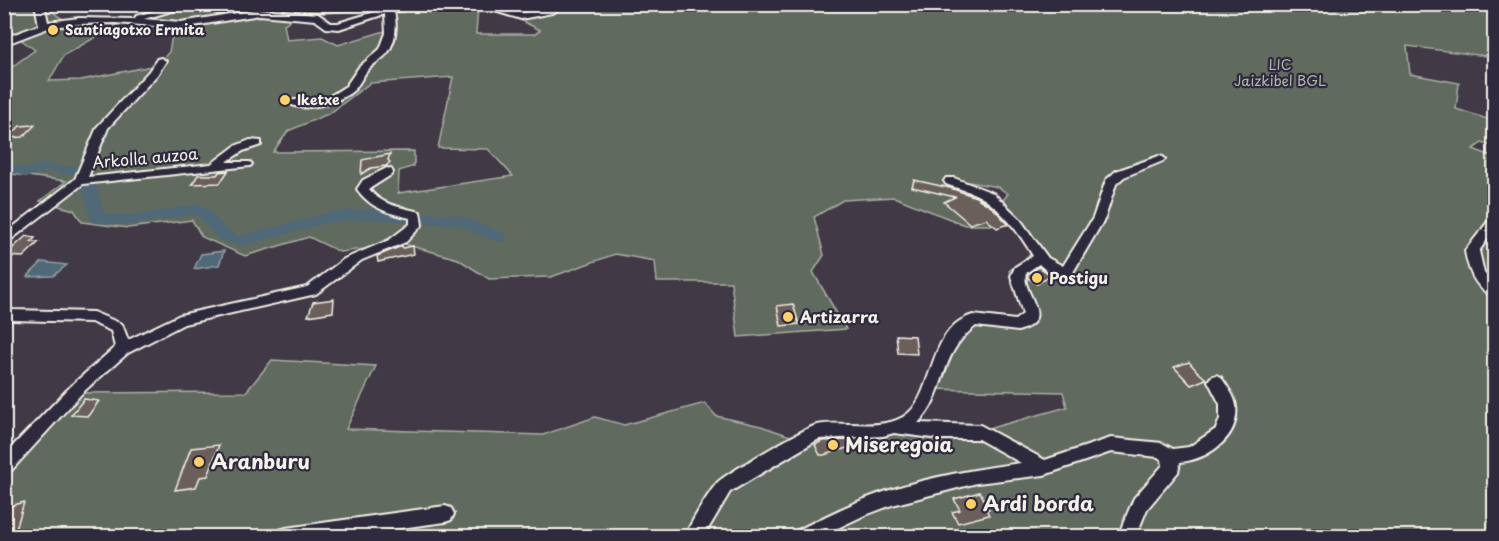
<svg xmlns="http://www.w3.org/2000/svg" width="1499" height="541" font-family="'Playpen Sans',sans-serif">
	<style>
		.green { fill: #616a5e; stroke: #aaaea3; stroke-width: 1.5; fill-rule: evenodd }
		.water { fill: #506978; stroke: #929fa5; stroke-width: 1.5 }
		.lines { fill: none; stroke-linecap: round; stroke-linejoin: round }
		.river { fill: #506978; fill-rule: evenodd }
		.building { fill: #6b5e5a; stroke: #f4f1e8; stroke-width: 1.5 }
		.minor-casing { stroke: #f4f1e8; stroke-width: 4 }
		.minor { fill: #2f2a3d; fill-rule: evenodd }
		.poi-dot { fill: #ffd166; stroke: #2f2a3d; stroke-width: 2 }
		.labels { text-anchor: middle; stroke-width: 4.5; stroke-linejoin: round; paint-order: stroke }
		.far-poi-label { font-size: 14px; font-weight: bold; fill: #f4f1e8; stroke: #2f2a3d; text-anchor: start }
		.far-park-label { font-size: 14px; fill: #b2b4aa; stroke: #2f2a3d }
		.street-label { font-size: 16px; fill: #f4f1e8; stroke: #2f2a3d }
		.poi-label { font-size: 16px; font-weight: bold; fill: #f4f1e8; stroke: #2f2a3d; text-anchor: start }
		.near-poi-label { font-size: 20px; font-weight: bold; fill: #f4f1e8; stroke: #2f2a3d; text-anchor: start }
	</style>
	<rect width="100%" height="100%" fill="#413a46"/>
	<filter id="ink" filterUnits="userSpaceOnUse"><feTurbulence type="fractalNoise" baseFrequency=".0167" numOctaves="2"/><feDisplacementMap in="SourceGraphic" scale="12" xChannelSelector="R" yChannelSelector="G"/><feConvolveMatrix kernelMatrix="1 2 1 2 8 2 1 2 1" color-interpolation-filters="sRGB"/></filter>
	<g filter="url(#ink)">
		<path class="green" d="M 397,4 L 478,7 L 476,34 L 535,34 L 540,30 L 518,19 L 543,4 L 1494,5 L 1494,57 L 1407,46 L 1410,74 L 1459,83 L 1456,109 L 1494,121 L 1494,147 L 1482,143 L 1473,149 L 1494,157 L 1494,536 L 5,536 L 5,465 L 73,393 L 246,392 L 272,360 L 376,366 L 346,429 L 543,435 L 595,417 L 624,425 L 705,403 L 716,416 L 761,426 L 790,436 L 849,427 L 973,433 L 1067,407 L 1063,392 L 930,389 L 964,326 L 1023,325 L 1026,304 L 1009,271 L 1032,253 L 1014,225 L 965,225 L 894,197 L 843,200 L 814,217 L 824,255 L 813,272 L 846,329 L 738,337 L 731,282 L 657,282 L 655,261 L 615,254 L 551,277 L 489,279 L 458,259 L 404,244 L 340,252 L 309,237 L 245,256 L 202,237 L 192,220 L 128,228 L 82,222 L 74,210 L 40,201 L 66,181 L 5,173 L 5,72 L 35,50 L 16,36 L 5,39 L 5,5 L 49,5 C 60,30 97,22 121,23 L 64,55 L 49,81 L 81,80 L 157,65 L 169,52 L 174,25 L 135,22 L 144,11 L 139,5 ZM 392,8 L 395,28 L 338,45 L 322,37 L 287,40 L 284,24 L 304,11 L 324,13 ZM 453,77 L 438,148 L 488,149 L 513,176 L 398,193 L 399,171 L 414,166 L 414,151 L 273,152 L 288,131 L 330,113 L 370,83 ZM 957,180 L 998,187 L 1008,194 L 1003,200 L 1006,203 L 1004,208 L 997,211 Z"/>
		<g class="water">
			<polygon points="224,251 219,265 194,269 201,254"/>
			<polygon points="42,262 67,265 53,276 27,277"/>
		</g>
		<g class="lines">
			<path class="river" d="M 4,163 L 27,168 L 47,163 L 63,167 L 80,166 L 94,179 L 104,214 L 139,215 L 198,204 C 216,209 220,230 240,236 L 331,212 L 370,209 L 458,215 L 504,233 L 506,237 L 504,241 L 498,242 L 456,225 L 370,219 L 331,222 L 240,246 L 218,239 L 195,214 L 133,225 L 92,223 L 80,181 L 72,174 L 63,175 L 48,171 L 28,177 L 4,171 Z"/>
		</g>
		<g class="building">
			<polygon points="35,125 23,137 8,138 20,126"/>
			<polygon points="390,154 388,160 390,162 386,166 371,168 361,174 362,160"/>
			<polygon points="228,171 220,183 192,184 198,175 217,175 219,172"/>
			<polygon points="914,180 950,188 976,197 993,208 1008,224 997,228 986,219 970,224 944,202 955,197 912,187"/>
			<polygon points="26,236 35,238 31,242 39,242 23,257 4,256"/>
			<polygon points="402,246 403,248 413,246 414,254 378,262 377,256"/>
			<polygon points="1039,267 1051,275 1037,284 1028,278 1028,274"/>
			<polygon points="334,299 333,312 308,316 313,302"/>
			<polygon points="793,304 799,324 781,326 777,306"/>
			<polygon points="896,335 915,336 917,354 898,353"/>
			<polygon points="1189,362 1197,371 1206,379 1191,385 1174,367"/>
			<polygon points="84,399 99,401 88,416 71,415"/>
			<polygon points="848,440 851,446 847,448 824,455 820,455 815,445 822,441"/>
			<polygon points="219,445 208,476 200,477 196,487 175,490 191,448"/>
			<polygon points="980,492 989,509 986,509 989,515 958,523 952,512 960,510 954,499"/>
			<polygon points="24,502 15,533 4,535 4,511 9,510 10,506"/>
		</g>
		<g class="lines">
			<defs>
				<g id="minor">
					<path d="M 35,4 L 44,4 L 48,22 L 79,18 L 135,19 L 136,16 L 180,4 L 196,4 L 144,19 L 181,22 L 260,9 L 318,14 L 331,23 L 338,23 L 385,9 L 391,4 L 493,4 L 521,13 L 547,9 L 556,4 L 568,4 L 552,13 L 521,19 L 491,10 L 405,10 L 394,12 C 397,24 396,38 390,49 C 385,59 374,62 367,71 C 362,77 359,85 354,90 C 341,102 303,114 289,103 L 294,100 L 327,98 L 346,86 L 359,67 L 380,49 L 386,33 L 385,14 L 339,29 L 326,28 L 315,20 L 260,15 L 181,28 L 115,23 L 79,24 L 51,27 L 4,45 L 4,38 L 39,25 Z"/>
					<polygon points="161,58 166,61 157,75 108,128 88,177 211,164 235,146 250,140 261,141 261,145 243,151 226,162 250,162 252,164 250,166 83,184 4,245 4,234 75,179 97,127 149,71 157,59"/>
					<path d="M 1159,156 L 1163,157 L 1165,159 L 1163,161 L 1124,177 L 1116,184 L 1105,218 L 1072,274 C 1060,278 1048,273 1039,264 L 1026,273 C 1020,293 1058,319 1018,331 L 976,326 C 937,354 948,394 918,423 L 980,425 L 1045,460 L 1111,438 L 1162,443 L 1173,449 L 1189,447 L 1216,429 L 1220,419 L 1220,404 L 1208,381 L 1211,377 L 1216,375 L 1221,377 C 1226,385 1235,396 1236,406 C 1240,438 1207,460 1180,462 L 1178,472 L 1147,509 L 1136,536 L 1118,536 L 1134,498 L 1163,465 L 1162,460 L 1158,457 L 1111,452 L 1044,475 L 977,483 L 892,505 L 863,516 L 821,536 L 795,536 L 798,530 C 828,515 858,500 890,490 C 933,476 977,469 1021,463 L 978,439 L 940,439 L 894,433 L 883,436 L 819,439 L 730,492 L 704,536 L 685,536 C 689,526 710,490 718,482 C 726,474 806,427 817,425 C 844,420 878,431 903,417 C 936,398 925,329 973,315 L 1015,320 L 1023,314 L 1011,276 L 1015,267 L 1033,256 C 1020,234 1001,207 977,195 C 967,190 956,188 946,184 L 944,181 L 946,178 L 954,178 L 993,193 L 1019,218 L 1048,258 L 1063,266 L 1093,218 L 1106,180 L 1116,171 Z"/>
					<path d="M 387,168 L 391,169 L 393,172 L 391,175 L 369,189 C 382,206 401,207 420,212 L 422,225 L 406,242 L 362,260 L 316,294 L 184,324 L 128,353 L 83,392 L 10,472 L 4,474 L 4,455 L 73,384 L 115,347 L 111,331 L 91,322 L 11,320 L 4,318 L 4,307 L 13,310 L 93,312 L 122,324 L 128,340 L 180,315 L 307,287 L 344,259 L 389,240 L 410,224 L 410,218 C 388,213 370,208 357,189 L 363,180 Z"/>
					<path d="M 1494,218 L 1494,230 L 1479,251 L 1484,273 L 1494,284 L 1494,296 C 1475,290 1468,269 1465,251 L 1490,219 Z"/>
					<polygon points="445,506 451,508 454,514 451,520 445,522 342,536 277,536 280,530 286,528"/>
				</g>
			</defs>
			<use href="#minor" class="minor-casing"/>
			<use href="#minor" class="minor"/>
		</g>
	</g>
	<g class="poi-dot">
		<circle cx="53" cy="30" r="6"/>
		<circle cx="285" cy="100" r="6"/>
		<circle cx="1037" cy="278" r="6"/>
		<circle cx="788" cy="317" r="6"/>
		<circle cx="833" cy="445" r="6"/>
		<circle cx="199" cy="462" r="6"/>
		<circle cx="971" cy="504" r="6"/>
	</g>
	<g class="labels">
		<g class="far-poi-label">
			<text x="65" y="35">Santiagotxo Ermita</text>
			<text x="297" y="105">Iketxe</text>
		</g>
		<g class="far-park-label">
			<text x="1280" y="70">LIC<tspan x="1280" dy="16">Jaizkibel BGL</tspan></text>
		</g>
		<g class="street-label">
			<text transform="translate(145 158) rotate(-5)" y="6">Arkolla auzoa</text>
		</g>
		<g class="poi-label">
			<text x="1049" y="284">Postigu</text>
			<text x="800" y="323">Artizarra</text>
		</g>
		<g class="near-poi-label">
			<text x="845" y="452">Miseregoia</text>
			<text x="211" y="469">Aranburu</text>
			<text x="983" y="511">Ardi borda</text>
		</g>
	</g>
	<rect width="1499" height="541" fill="none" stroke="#2f2a3d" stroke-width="24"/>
	<rect x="12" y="12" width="1475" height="517" fill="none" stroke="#f4f1e8" stroke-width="2" filter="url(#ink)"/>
</svg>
